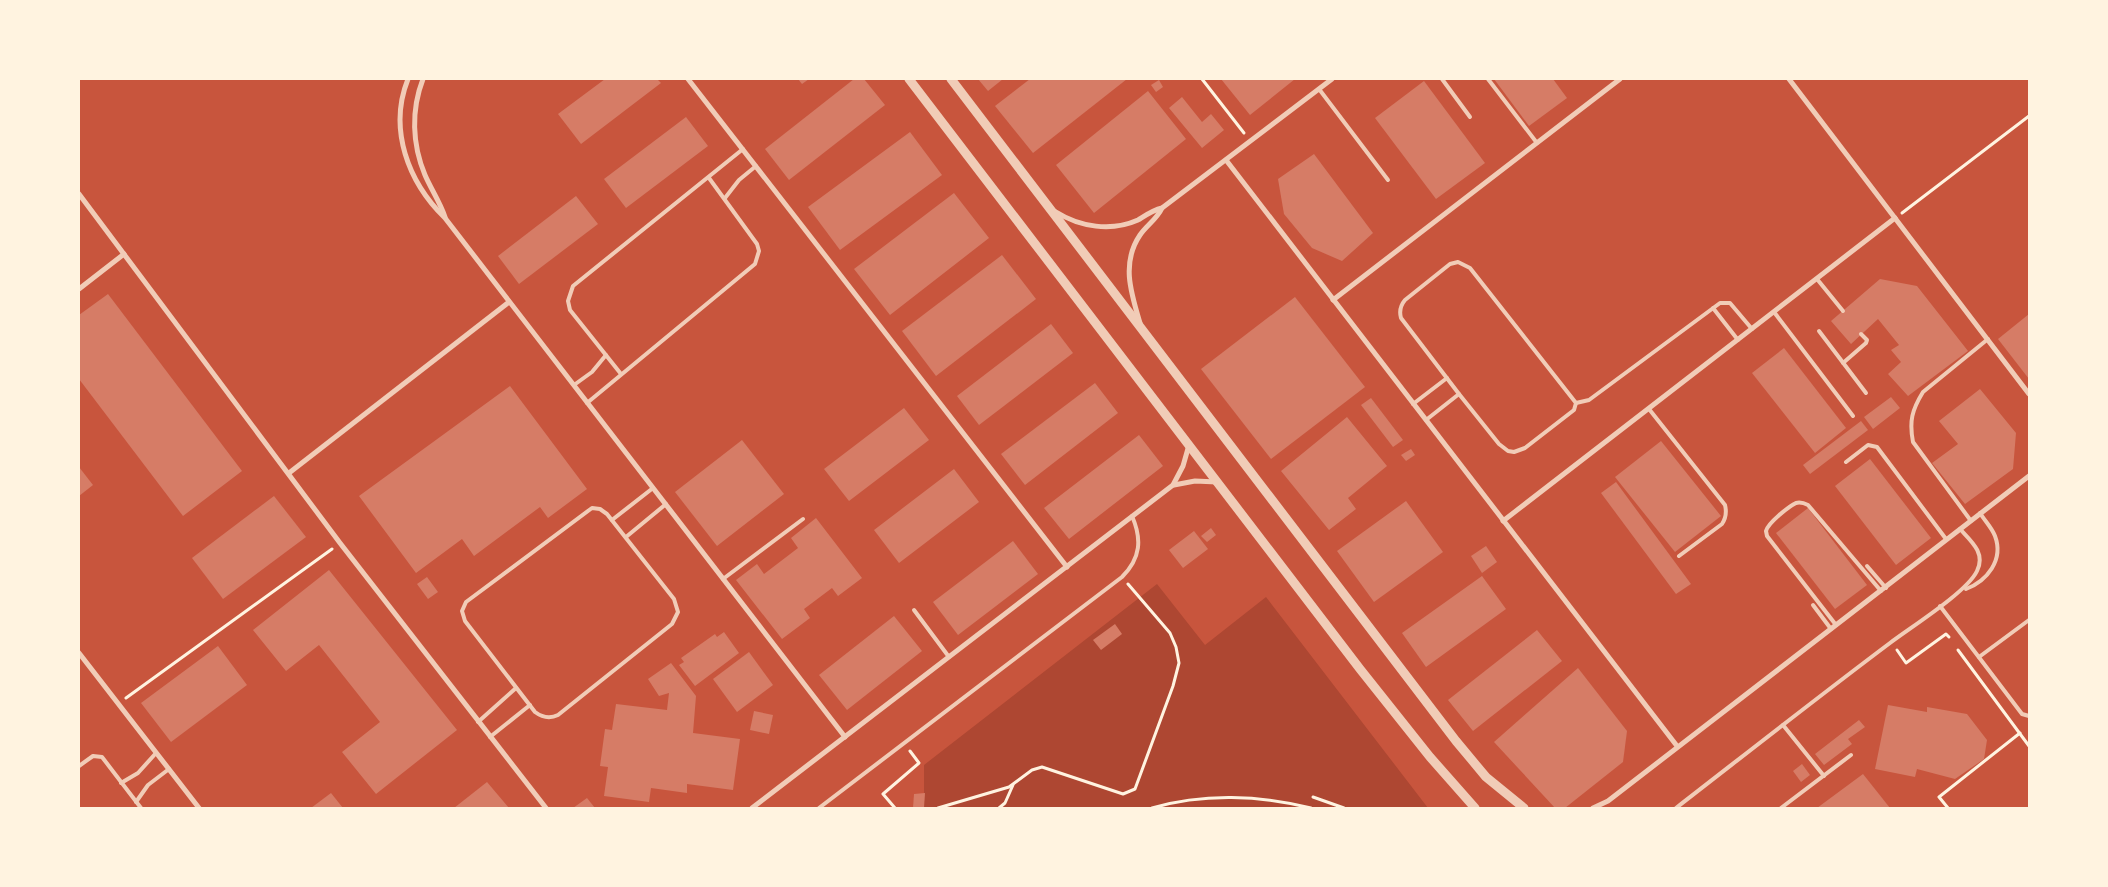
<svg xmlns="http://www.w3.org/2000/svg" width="2108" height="887" font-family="Quicksand,sans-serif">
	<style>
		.green { fill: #ae4732 }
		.building { fill: #d67c66 }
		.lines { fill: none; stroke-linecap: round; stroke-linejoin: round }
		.path { stroke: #fff3e0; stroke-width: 3 }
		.service { stroke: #f1ccb7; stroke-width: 4 }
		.minor { stroke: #f1ccb7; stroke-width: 5 }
		.tertiary { stroke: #f1ccb7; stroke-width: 9 }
	</style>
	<rect width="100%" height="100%" fill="#c8553d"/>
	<polygon class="green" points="1157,584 1205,645 1266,597 1428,808 924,808 924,765"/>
	<g class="building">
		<polygon points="605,79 657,79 661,83 581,144 558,114"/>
		<polygon points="798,79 809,79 802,84"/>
		<polygon points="854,79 864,79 885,105 789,180 765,149"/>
		<polygon points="978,79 1003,79 988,91"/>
		<polygon points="1030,79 1127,79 1033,153 995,106"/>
		<polygon points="1221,79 1295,79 1250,115"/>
		<polygon points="1494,79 1553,79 1567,98 1529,126"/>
		<polygon points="1159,80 1163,87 1156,92 1151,85"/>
		<polygon points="1424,81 1485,163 1436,199 1375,118"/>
		<polygon points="1148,91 1186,139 1094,213 1056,165"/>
		<polygon points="1182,97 1202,122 1211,114 1224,130 1202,148 1169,108"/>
		<polygon points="686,117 708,146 626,208 604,179"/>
		<polygon points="910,132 942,175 840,250 808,207"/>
		<polygon points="1314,154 1373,233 1342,261 1312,248 1284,214 1278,179"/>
		<polygon points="954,193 989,238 890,315 854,269"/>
		<polygon points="576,196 598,224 519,284 498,256"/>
		<polygon points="1002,255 1036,299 936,376 902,331"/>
		<polygon points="1880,279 1917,286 1968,351 1908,396 1888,374 1901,362 1891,350 1899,345 1878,319 1851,344 1831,321"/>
		<polygon points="108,294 242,471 183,516 79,379 79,315"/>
		<polygon points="1295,297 1365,387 1271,459 1201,369"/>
		<polygon points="2029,314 2029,379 1998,339"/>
		<polygon points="1051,324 1073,353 979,425 957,396"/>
		<polygon points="1784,348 1846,428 1815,453 1752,373"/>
		<polygon points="1095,383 1118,413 1025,485 1001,454"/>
		<polygon points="510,386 587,489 548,518 540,507 474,556 462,539 416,573 359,496"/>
		<polygon points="1980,389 2016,433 2013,469 1965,504 1932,463 1958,444 1939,421"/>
		<polygon points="1891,397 1900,408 1873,429 1864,417"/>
		<polygon points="1371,398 1403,440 1393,447 1361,405"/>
		<polygon points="904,408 929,440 849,501 824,469"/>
		<polygon points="1347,417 1387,466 1348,498 1356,509 1329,530 1281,471"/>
		<polygon points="1861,421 1868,430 1810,474 1803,465"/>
		<polygon points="1139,435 1163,466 1069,539 1044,508"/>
		<polygon points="742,440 784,494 717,546 675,492"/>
		<polygon points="1661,441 1721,516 1675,552 1615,477"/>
		<polygon points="1411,449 1415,455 1406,461 1401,455"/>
		<polygon points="1870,459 1931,538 1896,565 1835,486"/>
		<polygon points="79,467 93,485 79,496"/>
		<polygon points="954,469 979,502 899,563 874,530"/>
		<polygon points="1616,482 1691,584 1676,594 1601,493"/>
		<polygon points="274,496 306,537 223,599 192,558"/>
		<polygon points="1406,501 1443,552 1374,602 1337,551"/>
		<polygon points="1808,508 1867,585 1835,609 1776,533"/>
		<polygon points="816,518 862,578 838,596 832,588 804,609 810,618 782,639 736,580 757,564 764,574 798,548 791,538"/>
		<polygon points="1211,528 1216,535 1207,542 1201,536"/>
		<polygon points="1194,531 1208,549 1183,568 1169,550"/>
		<polygon points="1013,541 1038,574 958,635 933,602"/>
		<polygon points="1486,546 1497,562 1482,573 1471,556"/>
		<polygon points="329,570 457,730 376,794 342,752 380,722 319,645 286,671 253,630"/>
		<polygon points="1482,576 1506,609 1426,667 1402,633"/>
		<polygon points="427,577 438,592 428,599 417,584"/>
		<polygon points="894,616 922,651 847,710 819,675"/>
		<polygon points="1115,624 1122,634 1101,650 1093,640"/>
		<polygon points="1537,630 1562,661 1473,731 1448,700"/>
		<polygon points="724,632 739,653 695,686 679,665 684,662 681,658 715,634 717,637"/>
		<polygon points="218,646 247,685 171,742 141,703"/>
		<polygon points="749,652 773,685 737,712 713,679"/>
		<polygon points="671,663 696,696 693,733 740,739 733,790 687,784 687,793 651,788 649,802 604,796 608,767 600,766 605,729 612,730 616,704 667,710 669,693 659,696 648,679"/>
		<polygon points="1578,668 1627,731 1623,762 1565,808 1555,808 1494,742"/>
		<polygon points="1888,705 1927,712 1927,707 1967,714 1987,740 1984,759 1955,779 1917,769 1915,777 1875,769"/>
		<polygon points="754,711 773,715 769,734 750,730"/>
		<polygon points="1859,720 1865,727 1848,739 1852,744 1824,765 1815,754"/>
		<polygon points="1802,764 1810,775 1801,782 1793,771"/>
		<polygon points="1863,774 1890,808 1817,808"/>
		<polygon points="487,782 509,808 454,808"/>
		<polygon points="331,793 343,808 311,808"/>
		<polygon points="925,793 924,808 913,808 914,794"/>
		<polygon points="587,798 595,808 573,808"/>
	</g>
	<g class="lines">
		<g class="path">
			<polyline points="1202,79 1244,133"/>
			<polyline points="1902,213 2029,116"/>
			<polyline points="1897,650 1906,663 1946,634 1949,637"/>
			<polyline points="1958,650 2029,746"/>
			<polyline points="126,698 332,549"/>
			<polyline points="1313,797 1344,808"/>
			<polyline points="895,808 883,794 919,763 910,751"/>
			<polyline points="938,808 1009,787 1032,770 1042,767 1123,794 1135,789 1173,686 1179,663 1176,647 1170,633 1128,584"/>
			<polyline points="999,808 1005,803 1013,785"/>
			<path d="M 1152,808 C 1203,793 1260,795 1311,808"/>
			<polyline points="1948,808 1939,797 2020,733"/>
		</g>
		<g class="service">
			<polyline points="1442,79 1470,117"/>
			<polyline points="1488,79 1537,143"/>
			<polyline points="1319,89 1388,180"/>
			<polyline points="725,198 739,180 756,166"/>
			<path d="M 1458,262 L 1470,268 L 1576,403 L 1574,410 L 1525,448 L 1514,452 L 1508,451 L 1499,444 L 1459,394 L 1401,318 C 1399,311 1400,306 1405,300 L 1450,264 Z"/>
			<polyline points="1817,279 1843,311"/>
			<polyline points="1713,308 1738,340"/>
			<polyline points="1774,312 1853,416"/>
			<polyline points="1819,331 1866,393"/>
			<polyline points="1843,363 1866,343 1867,340 1861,334"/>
			<polyline points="621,374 570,310 568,301 573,286 743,149"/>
			<polyline points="574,385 592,372 606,355"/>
			<polyline points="587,403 755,264 759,251 757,244 709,178"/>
			<polyline points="1576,403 1589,400 1720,303 1730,303 1752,329"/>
			<polyline points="1413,404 1447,378"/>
			<path d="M 1649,409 L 1725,505 C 1727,513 1726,518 1722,524 L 1679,556"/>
			<polyline points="1426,420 1459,394"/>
			<polyline points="1846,462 1868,445 1877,447 1946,539"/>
			<path d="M 592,508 L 600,509 L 607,514 L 674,599 L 678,612 L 672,624 L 558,715 C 550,719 543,718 535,712 L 465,621 L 462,611 L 466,602 Z"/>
			<polyline points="612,520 653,488"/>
			<path d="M 1971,521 L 1913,442 C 1909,421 1912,410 1923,392 L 1988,339"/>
			<polyline points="626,537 666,504"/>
			<polyline points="1867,566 1886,588"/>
			<polyline points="723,579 803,519"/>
			<path d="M 1966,589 C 1987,581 2004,560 1995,536 C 1992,528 1985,521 1980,513"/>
			<polyline points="1813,605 1831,629"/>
			<polyline points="1940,606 2022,714 2029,716"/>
			<polyline points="914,610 949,657"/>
			<path d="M 1836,625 L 1767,536 L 1766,531 C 1768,523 1788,507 1796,503 C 1800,502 1804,503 1808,505 L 1881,591"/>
			<polyline points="1979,657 2029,620"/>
			<polyline points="478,722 516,688"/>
			<polyline points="1783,725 1824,776"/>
			<polyline points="490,737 530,705"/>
			<polyline points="79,766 93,756 102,757 141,808"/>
			<polyline points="121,783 138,773 156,753"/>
			<polyline points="136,802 148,785 169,769"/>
			<path d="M 819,808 L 1122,577 C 1141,558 1142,539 1132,516"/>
			<path d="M 1676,808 C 1747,753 1818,697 1890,643 C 1911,627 1967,592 1977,571 C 1986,553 1971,541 1960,529"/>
			<polyline points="1781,808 1851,755"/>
		</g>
		<g class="minor">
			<path d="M 408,79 C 388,129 408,182 445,218 L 845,737"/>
			<path d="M 423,79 C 411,110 412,144 425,175 C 431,189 440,202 445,217"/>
			<polyline points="688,79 1067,567"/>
			<polyline points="1789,79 2029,394"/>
			<polyline points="1226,160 1677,746"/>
			<polyline points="79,194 340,543 546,808"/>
			<path d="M 1056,212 C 1080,227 1111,232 1138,220 C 1146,215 1153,210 1162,208 L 1332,79"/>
			<polyline points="79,289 124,254"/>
			<polyline points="1333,300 1620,79"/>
			<path d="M 1140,323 C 1131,293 1121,263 1140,235 C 1147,225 1157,219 1162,208"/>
			<polyline points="289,473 509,302"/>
			<polyline points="1174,485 1195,481 1217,482"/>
			<polyline points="1503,521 1895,218"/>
			<polyline points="79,653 199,808"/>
			<polyline points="752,808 1173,485 1183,466 1189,445"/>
			<polyline points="1593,808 1608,801 2029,476"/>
		</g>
		<g class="tertiary">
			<polyline points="909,79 1360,669 1430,757 1475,808"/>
			<polyline points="951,79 1456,741 1486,777 1524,808"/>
		</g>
	</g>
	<rect width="2108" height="887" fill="none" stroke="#fff3e0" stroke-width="160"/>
</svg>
